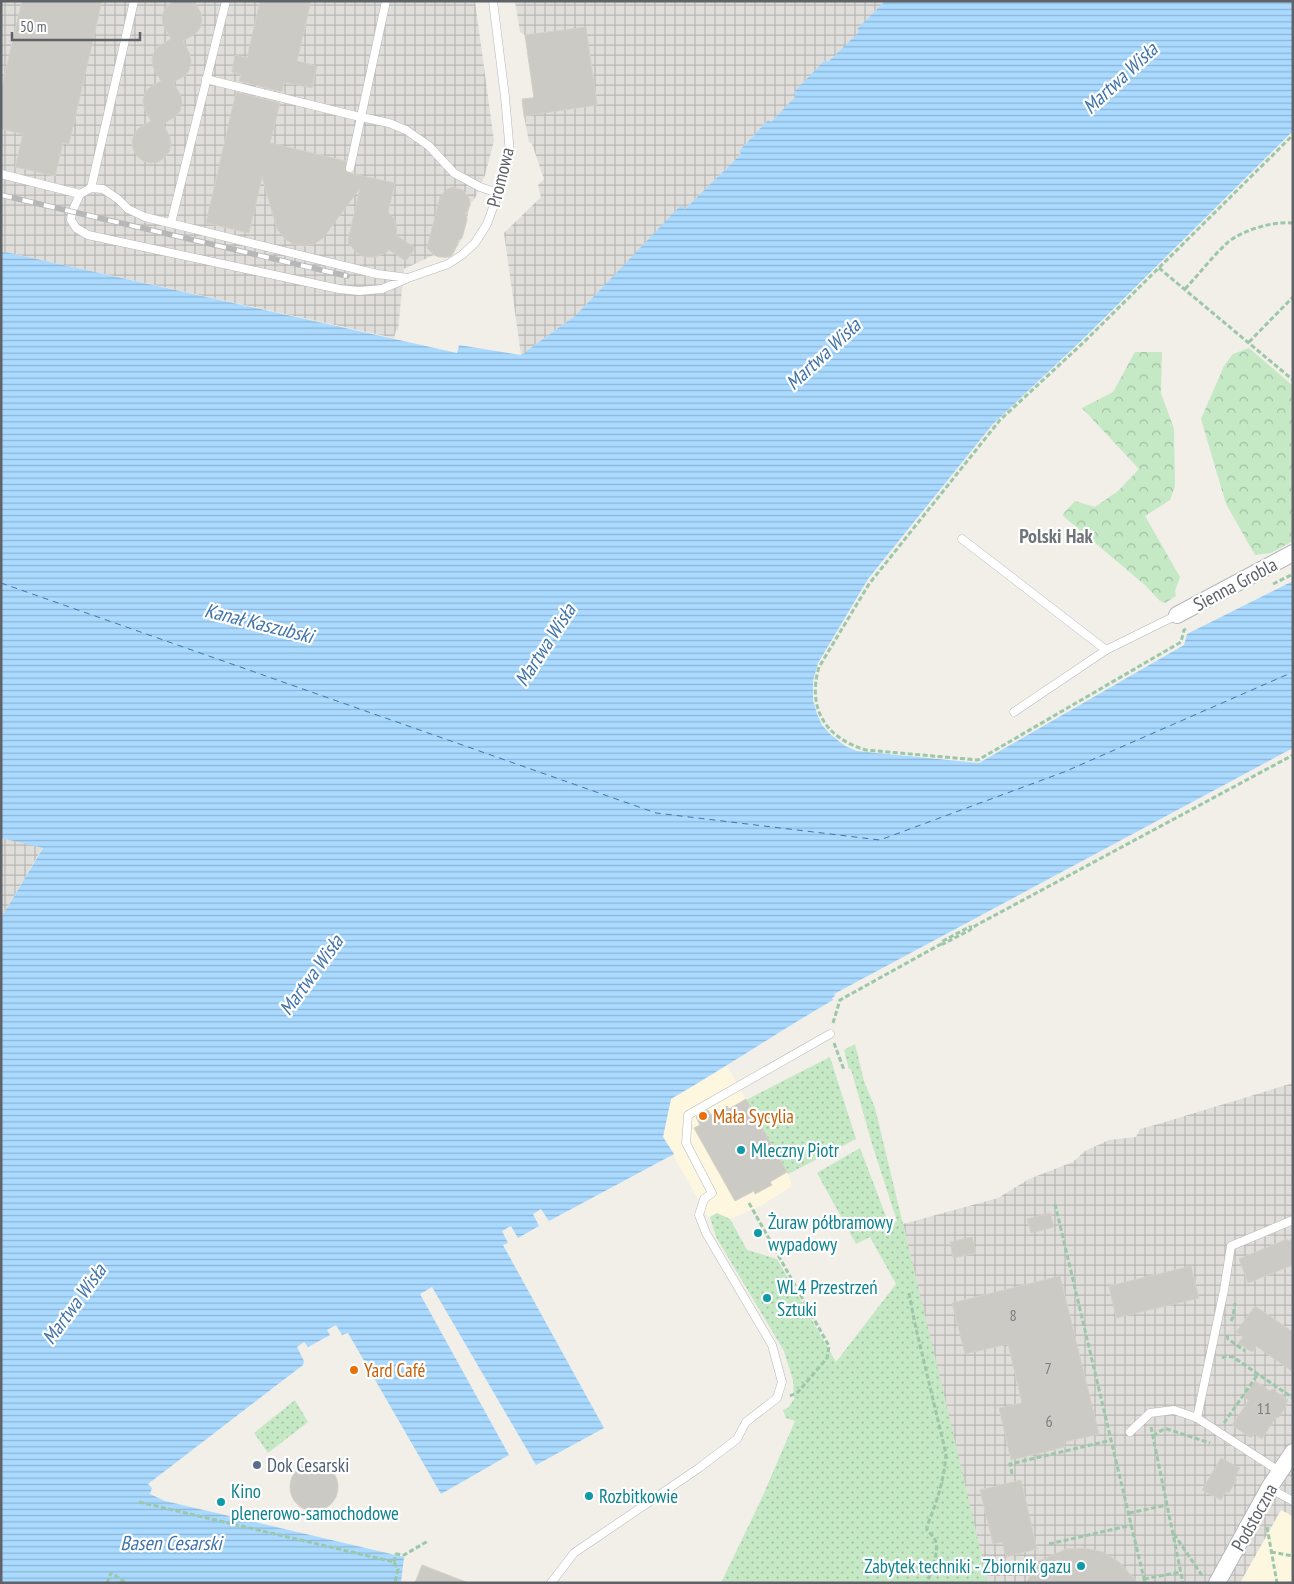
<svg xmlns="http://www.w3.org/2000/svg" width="1294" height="1584" font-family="'PT Sans Narrow',sans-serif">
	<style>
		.commercial { fill: #fef7e0 }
		.industrial { fill: url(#industrial-grid) }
		.grass { fill: url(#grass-dots) }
		.forest { fill: url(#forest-crowns) }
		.water { fill: url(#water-rules) }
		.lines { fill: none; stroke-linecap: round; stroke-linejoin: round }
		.ferry { stroke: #4174aa; stroke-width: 1; stroke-dasharray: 6 5; stroke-linecap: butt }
		.building { fill: #cccac5; stroke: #d6d1c6 }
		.service-casing { stroke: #b5b8bc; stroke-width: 9 }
		.minor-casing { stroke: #b5b8bc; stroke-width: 18 }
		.path { stroke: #9cc7a9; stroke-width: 3; stroke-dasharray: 5 2.5; stroke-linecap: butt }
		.service { stroke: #fff; stroke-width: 8 }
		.minor { stroke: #fff; stroke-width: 16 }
		.rail-casing { stroke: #b6b7b8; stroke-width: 5.5 }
		.rail { stroke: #fff; stroke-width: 4; stroke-dasharray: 11; stroke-linecap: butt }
		.food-dot { fill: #e8710a; stroke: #fff; stroke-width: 2 }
		.culture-dot { fill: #0f9aa8; stroke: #fff; stroke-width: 2 }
		.service-dot { fill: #5c6f8a; stroke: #fff; stroke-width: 2 }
		.labels { text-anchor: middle; stroke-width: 4.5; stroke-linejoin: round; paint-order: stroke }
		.number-label { font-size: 16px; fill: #7a7d7f }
		.street-label { font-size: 19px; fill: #5f6368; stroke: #fff }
		.food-label { font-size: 19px; fill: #c56008; stroke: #fff; text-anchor: start }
		.culture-label { font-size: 19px; fill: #0d838f; stroke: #fff; text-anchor: start }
		.service-label { font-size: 19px; fill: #4e5e75; stroke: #fff; text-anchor: start }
		.water-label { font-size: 20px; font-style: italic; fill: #4174aa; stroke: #fff }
		.neighbourhood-label { font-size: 20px; font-weight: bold; fill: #70757a; stroke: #fff }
	</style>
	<defs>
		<pattern id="industrial-grid" width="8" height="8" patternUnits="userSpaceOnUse" patternTransform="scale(1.25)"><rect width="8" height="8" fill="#e0deda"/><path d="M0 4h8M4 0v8" fill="none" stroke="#b9b8b5"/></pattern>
		<pattern id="grass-dots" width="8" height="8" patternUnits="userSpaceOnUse" patternTransform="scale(1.25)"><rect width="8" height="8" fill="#c5e8c5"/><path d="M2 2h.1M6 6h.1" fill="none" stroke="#a3c0a4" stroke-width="1.8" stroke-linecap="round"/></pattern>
		<pattern id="forest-crowns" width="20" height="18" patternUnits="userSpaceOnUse" patternTransform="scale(1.25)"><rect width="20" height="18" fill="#c5e8c5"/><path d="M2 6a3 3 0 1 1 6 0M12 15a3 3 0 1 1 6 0" fill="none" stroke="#a3c0a4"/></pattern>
		<pattern id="water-rules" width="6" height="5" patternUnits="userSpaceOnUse" patternTransform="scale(1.25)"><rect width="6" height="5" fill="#aadaff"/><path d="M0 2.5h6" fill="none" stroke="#8eb4d2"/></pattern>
	</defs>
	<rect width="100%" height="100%" fill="#f1efe8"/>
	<g class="commercial">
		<polygon points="727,1066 787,1172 792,1186 762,1205 730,1219 717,1213 708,1217 663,1137 671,1099"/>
		<polygon points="1281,1510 1293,1516 1293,1583 1240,1583"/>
	</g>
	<g class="industrial">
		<polygon points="1,1 475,1 494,141 485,175 475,198 471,203 462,238 453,254 449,257 444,258 434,255 404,269 398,330 396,330 394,338 1,251"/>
		<polygon points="515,1 885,1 857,29 860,32 828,63 825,60 794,93 797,95 771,122 768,120 739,151 741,154 685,209 681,206 576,315 521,355 504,233 541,197 538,185 544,179 532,144 529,142 524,116 522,99 534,97 525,35 520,32"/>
		<polygon points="1,838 43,847 1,918"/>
		<polygon points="1293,1083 1293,1516 1281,1510 1240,1583 988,1583 903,1224 998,1198 1029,1179 1073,1162 1085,1151 1109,1140 1136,1137 1140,1129 1155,1125"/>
	</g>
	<g class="grass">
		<polygon points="855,1044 864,1081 875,1108 942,1386 988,1583 721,1583 761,1500 795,1421 786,1418 783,1410 788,1408 794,1399 793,1380 784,1351 716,1237 710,1217 717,1213 730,1219 747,1250 777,1259 836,1362 896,1284 870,1237 856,1244 817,1173 860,1148 889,1224 897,1221 872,1144 851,1069 849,1069 844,1050"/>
		<polygon points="830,1057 856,1139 788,1174 746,1100"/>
		<polygon points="295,1400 308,1422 268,1453 254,1433"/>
	</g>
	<g class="forest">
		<polygon points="1249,348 1291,384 1293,387 1293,541 1271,553 1255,555 1226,504 1201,419 1224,366 1233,354"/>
		<polygon points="1135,352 1162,352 1161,393 1174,429 1175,486 1170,500 1145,516 1180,577 1175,591 1176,596 1165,603 1160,601 1145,585 1062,515 1075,501 1095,507 1118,491 1139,469 1082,408 1113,392"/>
	</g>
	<path class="water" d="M 885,1 L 1293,1 L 1293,131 L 1082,340 L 993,424 L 868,579 L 818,663 L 813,681 L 813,700 L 817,714 L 822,725 L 830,734 L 845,746 L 857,751 L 979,763 L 1184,645 L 1187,634 L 1293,581 L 1293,748 L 834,994 L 835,996 L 832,998 L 833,1000 C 778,1032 726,1067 671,1099 L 663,1137 L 674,1154 L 549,1221 L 541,1209 L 533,1214 L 539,1226 L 518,1238 L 511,1226 L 502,1231 L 508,1243 L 503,1245 L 604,1428 L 536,1465 L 432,1287 L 420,1294 L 509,1455 L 441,1494 L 348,1333 L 342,1335 L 336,1325 L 327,1330 L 330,1335 L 308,1347 L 304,1342 L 297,1347 L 304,1361 L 303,1365 L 148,1484 L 152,1488 L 150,1494 L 165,1501 L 404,1557 L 401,1583 L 1,1583 L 1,918 L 43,848 L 1,838 L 1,251 L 457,353 L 459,345 L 521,355 L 576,315 L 681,205 L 685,209 L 741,154 L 739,151 L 768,120 L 771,122 L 796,96 L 793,93 L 825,60 L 828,62 L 859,32 L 857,29 Z"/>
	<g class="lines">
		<polyline class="ferry" points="1,583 656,813 880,840 1064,772 1293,672"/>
	</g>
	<g class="building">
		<polygon points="22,1 102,1 69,144 63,143 55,176 15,167 23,134 1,129 1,90"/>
		<polygon points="174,1 191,1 197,6 201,13 202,21 200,28 195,34 183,41 190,54 191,62 189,70 185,76 173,82 181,96 182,103 180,111 175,117 163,124 170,137 171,145 169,152 164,158 158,162 150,163 143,161 137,156 133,149 132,142 134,134 139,128 151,121 144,108 143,101 145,93 150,87 161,81 153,67 152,59 154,52 159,46 171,39 163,25 162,18 164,10 169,4"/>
		<polygon points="260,1 311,1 297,61 317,66 312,88 284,82 282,92 239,81 241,74 232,72 235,55 247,58"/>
		<polygon points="586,27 597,105 524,116 522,99 534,98 525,35"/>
		<polygon points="236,92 280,103 270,143 346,161 345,169 348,173 395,183 388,212 394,219 397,229 396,235 415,248 406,261 389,250 384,254 374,257 364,257 356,252 349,244 348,241 360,188 323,238 314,244 303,246 293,244 284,238 277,229 262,177 249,233 206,223"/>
		<polygon points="453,187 463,190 469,198 470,204 466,214 467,220 462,238 459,240 453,254 449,257 439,257 434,255 427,248 440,197 447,189"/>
		<polygon points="746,1099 787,1172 770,1182 772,1185 755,1194 754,1191 735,1201 694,1128 700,1125 696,1117 708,1110 711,1115 727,1106 729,1109"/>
		<polygon points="1050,1213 1054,1227 1031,1233 1027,1219"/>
		<polygon points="972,1237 976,1253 953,1258 950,1242"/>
		<polygon points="1287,1239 1288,1241 1293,1239 1293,1265 1248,1283 1239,1259"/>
		<polygon points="1191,1266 1199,1298 1116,1318 1109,1286"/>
		<polygon points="1060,1276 1099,1434 1064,1442 1065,1447 1011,1460 999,1408 1022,1403 1008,1344 965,1354 952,1303"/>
		<polygon points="1255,1306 1293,1332 1293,1372 1256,1346 1252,1352 1238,1343 1243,1337 1236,1332"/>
		<polygon points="1255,1381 1270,1391 1272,1389 1288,1400 1286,1404 1287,1405 1278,1418 1276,1417 1262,1439 1254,1434 1251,1438 1232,1425 1249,1400 1244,1397"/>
		<polygon points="1221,1458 1240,1468 1234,1478 1237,1479 1229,1493 1226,1491 1221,1500 1202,1490"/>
		<circle cx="314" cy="1487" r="24"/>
		<polygon points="1021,1480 1037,1549 1006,1557 1002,1542 993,1544 980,1490"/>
		<polygon points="1084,1548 1103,1552 1119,1562 1138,1583 1026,1583 1039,1561 1066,1549"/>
		<polygon points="422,1565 466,1582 465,1583 415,1583"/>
	</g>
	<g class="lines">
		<defs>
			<g id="service">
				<polyline points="206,79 356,116 389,123 406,130 429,146 454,173 480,187 498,193"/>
				<polyline points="350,168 386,1"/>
				<polyline points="1,174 80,194"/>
				<polyline points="91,188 134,1"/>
				<polyline points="171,223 226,1"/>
				<polyline points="408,278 377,274 145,217 128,209 118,199 103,189 91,188 80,194 72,212 71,220 76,228 88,235 339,289 359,291 382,289 408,278 448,264 462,255 475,243 487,224 503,180 510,153 505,97 493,1"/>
				<polyline points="962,539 1106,650"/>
				<polyline points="1014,712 1106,650 1177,615"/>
				<polyline points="1197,1418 1224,1290 1231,1246 1293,1220"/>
				<polyline points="1130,1432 1150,1413 1174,1410 1197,1418 1279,1471"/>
				<polyline points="1269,1488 1293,1501"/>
				<polyline points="551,1583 574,1553 699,1468 737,1439 746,1422 777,1398 782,1382 772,1345 706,1233 699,1215 704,1199 712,1193 686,1143 688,1115 830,1034"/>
			</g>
			<g id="minor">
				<polyline points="1177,615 1293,553"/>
				<polyline points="1217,1583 1269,1488 1293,1452"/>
			</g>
		</defs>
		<use href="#service" class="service-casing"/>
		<use href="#minor" class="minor-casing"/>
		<g class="path">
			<polyline points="1159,268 1293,380"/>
			<path d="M 1185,289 C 1199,274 1212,257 1227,243 C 1242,230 1273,221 1293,223"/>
			<polyline points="1249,342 1293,297"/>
			<polyline points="1273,584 1293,574"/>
			<path d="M 1186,629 L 1184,630 L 1181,642 L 978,760 L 866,750 C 825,738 807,708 819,667 L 869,584 L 1000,420 L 1084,342 L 1293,135"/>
			<polyline points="941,944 943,944 970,930 973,927 1293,755"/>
			<polyline points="833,1023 840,1000 941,944 943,941 969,927 972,927"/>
			<polyline points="834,1043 844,1070"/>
			<polyline points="749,1203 829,1346 827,1358 798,1392 790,1396"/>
			<polyline points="1055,1204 1145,1583"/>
			<path d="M 909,1293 L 915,1324 L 946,1454 C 944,1481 937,1501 927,1526 L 927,1530 C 929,1533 934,1536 935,1540 C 940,1550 931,1572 927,1583"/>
			<polyline points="1231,1321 1233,1317 1235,1303"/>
			<polyline points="1227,1335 1228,1339 1245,1351"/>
			<polyline points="1222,1358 1226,1356 1233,1357 1293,1398"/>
			<polyline points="1224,1423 1258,1374"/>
			<polyline points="1151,1427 1183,1583"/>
			<polyline points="1153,1436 1162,1430 1167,1429 1210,1443"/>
			<polyline points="1012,1474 1010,1464 1112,1440"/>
			<polyline points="139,1502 394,1562 398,1569 395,1583"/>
			<polyline points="1129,1513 1167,1505"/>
			<polyline points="1267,1527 1277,1583"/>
			<polyline points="1174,1534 1203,1577"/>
			<polyline points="1049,1544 1132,1525"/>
			<polyline points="1271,1552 1293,1556"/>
			<polyline points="394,1562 396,1554 404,1555 428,1541"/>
			<polyline points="1144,1579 1181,1572"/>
			<polyline points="107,1583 111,1573 126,1583"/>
		</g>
		<use href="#service" class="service"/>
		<use href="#minor" class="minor"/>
		<defs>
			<polyline id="rail" points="1,195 347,276"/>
		</defs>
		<use href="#rail" class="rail-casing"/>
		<use href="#rail" class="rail"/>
	</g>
	<g class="food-dot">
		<circle cx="703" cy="1116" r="5"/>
		<circle cx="354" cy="1370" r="5"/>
	</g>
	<g class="culture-dot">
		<circle cx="741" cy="1150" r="5"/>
		<circle cx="758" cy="1233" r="5"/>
		<circle cx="767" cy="1298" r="5"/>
		<circle cx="589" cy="1496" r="5"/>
		<circle cx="221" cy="1502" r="5"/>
		<circle cx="1081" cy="1566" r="5"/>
	</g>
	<circle class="service-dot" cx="257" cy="1465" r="5"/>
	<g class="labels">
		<g class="number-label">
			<text x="1013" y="1321">8</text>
			<text x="1048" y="1374">7</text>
			<text x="1264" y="1414">11</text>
			<text x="1049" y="1427">6</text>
		</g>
		<g class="street-label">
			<text transform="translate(500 177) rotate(-76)" y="7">Promowa</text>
			<text transform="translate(1235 584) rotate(-28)" y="7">Sienna Grobla</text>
			<text transform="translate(1254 1517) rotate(-61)" y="7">Podstoczna</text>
		</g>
		<g class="food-label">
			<text x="713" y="1123">Mała Sycylia</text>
			<text x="364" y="1377">Yard Café</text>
		</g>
		<g class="culture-label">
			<text x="751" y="1157">Mleczny Piotr</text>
			<text x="768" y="1229">Żuraw półbramowy<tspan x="768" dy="22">wypadowy</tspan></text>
			<text x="777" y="1294">WL4 Przestrzeń<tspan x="777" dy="22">Sztuki</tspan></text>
			<text x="231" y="1498">Kino<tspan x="231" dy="22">plenerowo-samochodowe</tspan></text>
			<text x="599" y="1503">Rozbitkowie</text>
			<text x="1071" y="1573" text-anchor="end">Zabytek techniki - Zbiornik gazu</text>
		</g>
		<g class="service-label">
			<text x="267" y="1472">Dok Cesarski</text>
		</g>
		<g class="water-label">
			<text transform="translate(1120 78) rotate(-43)" y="7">Martwa Wisła</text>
			<text transform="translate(823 354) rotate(-43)" y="7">Martwa Wisła</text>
			<text transform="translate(259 623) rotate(14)" y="7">Kanał Kaszubski</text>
			<text transform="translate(545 645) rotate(-57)" y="7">Martwa Wisła</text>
			<text transform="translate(311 975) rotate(-54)" y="7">Martwa Wisła</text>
			<text transform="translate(74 1304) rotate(-54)" y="7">Martwa Wisła</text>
			<text x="171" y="1550">Basen Cesarski</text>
		</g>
		<g class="neighbourhood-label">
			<text x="1056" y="543">Polski Hak</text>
		</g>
	</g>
	<rect width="1294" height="1584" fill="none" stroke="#5f6368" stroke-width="5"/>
	<path d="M12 32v8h128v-8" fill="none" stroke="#5f6368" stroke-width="2.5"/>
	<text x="20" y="32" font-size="15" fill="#5f6368" stroke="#ffffff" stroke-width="4" paint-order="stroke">50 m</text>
</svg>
